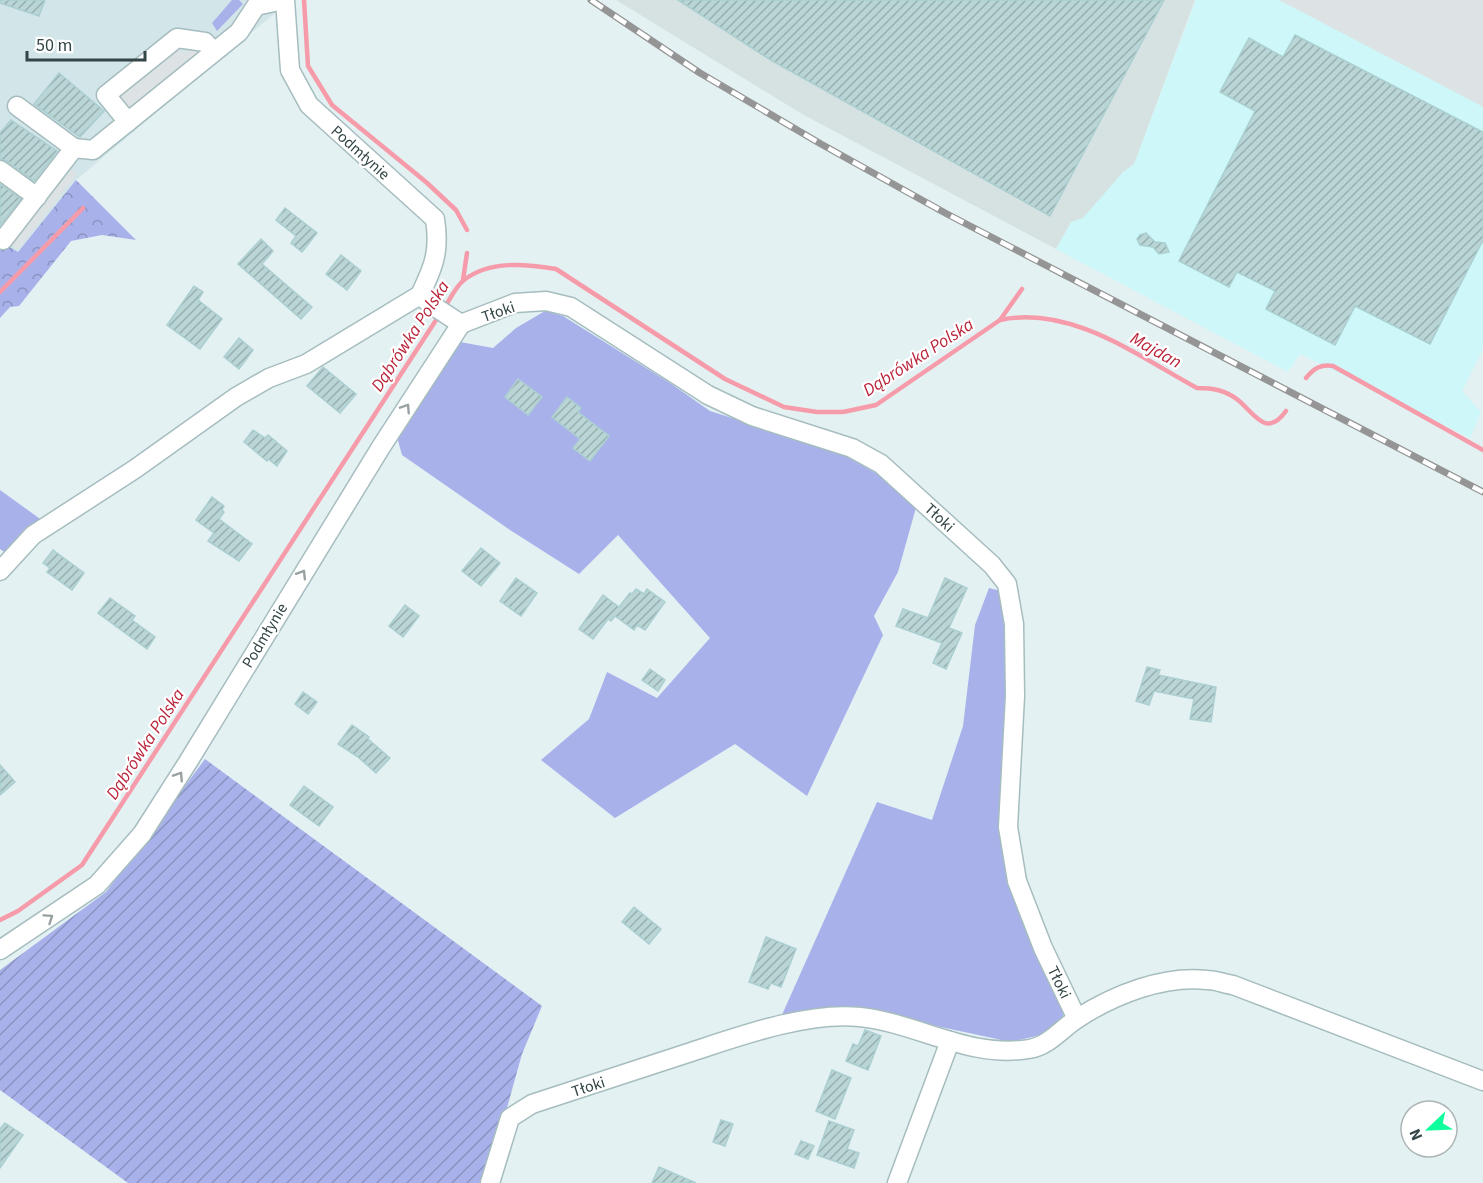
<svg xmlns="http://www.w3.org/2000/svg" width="1483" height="1183" font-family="'Source Sans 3',sans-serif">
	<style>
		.residential { fill: #d2e5e8 }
		.commercial { fill: #cdf7f8 }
		.industrial { fill: #d6e2e2 }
		.grass { fill: #a9b1eb }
		.forest { fill: url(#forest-crowns) }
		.garden { fill: url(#garden-furrows) }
		.parking { fill: #dde3e4 }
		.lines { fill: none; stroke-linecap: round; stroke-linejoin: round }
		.stream { stroke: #f69ba9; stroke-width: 4.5 }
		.building { fill: url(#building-hatch); stroke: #abcfd1; stroke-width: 1.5 }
		.minor-casing { stroke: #a6bdbf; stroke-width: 21 }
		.minor { stroke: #fff; stroke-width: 18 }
		.rail-casing { stroke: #959595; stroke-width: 7 }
		.rail { stroke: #fff; stroke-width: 4.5; stroke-dasharray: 14; stroke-linecap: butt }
		.oneway { stroke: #99a2a2 }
		.labels { text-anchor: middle; stroke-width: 4.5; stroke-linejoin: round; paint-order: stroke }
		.street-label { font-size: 16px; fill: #334546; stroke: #fff }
		.water-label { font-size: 18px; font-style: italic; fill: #ba253a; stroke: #fff }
	</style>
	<defs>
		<pattern id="forest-crowns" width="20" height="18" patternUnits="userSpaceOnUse" patternTransform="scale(1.5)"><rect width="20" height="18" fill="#a9b1eb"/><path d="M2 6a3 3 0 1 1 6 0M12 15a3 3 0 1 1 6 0" fill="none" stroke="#8a92c0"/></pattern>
		<pattern id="garden-furrows" width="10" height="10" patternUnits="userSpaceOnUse" patternTransform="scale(1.5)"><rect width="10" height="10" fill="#a9b1eb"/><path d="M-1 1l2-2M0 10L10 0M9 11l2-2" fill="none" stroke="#8a92c0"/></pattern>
		<pattern id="building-hatch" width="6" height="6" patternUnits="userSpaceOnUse" patternTransform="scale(1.5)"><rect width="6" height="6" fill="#b9d5d6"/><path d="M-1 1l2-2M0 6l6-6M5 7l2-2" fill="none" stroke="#97afaf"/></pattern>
	</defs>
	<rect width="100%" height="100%" fill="#e4f1f3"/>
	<polygon class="residential" points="0,0 274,0 274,14 76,180 17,253 0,241"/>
	<polygon class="commercial" points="1196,0 1483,0 1483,349 1462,391 1481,412 1470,438 1300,354 1288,372 1056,249 1071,222 1083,217 1123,172 1134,164"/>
	<polygon class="industrial" points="616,0 1195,0 1134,164 1123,172 1083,218 1071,222 1056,249 802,114"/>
	<g class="grass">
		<polygon points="545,311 563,316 670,383 710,411 837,451 888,480 917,504 898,572 874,616 883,635 807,796 735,744 615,818 541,760 589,719 607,672 657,698 710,638 618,535 579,574 510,530 402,455 397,437 460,342 493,348 516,328"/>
		<polygon points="0,490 43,521 6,553 0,549"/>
		<polygon points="989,588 1001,591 1012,668 1019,908 1064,1014 1053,1032 1011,1042 852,1008 781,1017 877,802 932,820 963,726 975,625"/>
	</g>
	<g class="forest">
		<polygon points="232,0 239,0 243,4 217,31 212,23"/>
		<polygon points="76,180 136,240 102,235 71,241 19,306 10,307 0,318 0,241 18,252"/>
	</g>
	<polygon class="garden" points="205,759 542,1006 522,1054 486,1183 128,1183 0,1090 0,970 106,892"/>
	<g class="parking">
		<polygon points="1279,0 1483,0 1483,107 1476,103"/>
		<polygon points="177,46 184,54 193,47 201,56 127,116 113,98"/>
		<polygon points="68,166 77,174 18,250 8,242"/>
	</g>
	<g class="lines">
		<g class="stream">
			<polyline points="304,0 308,66 332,105 426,182 456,210 467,230"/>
			<polyline points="463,280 467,253"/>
			<polyline points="0,292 83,208"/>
			<path d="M 445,307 C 450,299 456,286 464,280 C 490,260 526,264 556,269 L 725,379 L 784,407 L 817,412 L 843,412 L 876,405 L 1000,320 L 1022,289"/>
			<path d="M 1000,320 C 1071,305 1138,356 1197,388 C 1213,388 1225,390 1238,400 C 1254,413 1266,439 1286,411"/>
			<path d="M 1306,378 C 1314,368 1321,364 1333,366 L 1483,450"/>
			<polyline points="0,920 18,911 82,865 440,314"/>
		</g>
	</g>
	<g class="building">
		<polygon points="0,0 45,0 39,16 0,3"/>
		<polygon points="678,0 1164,0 1050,216 769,59"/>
		<polygon points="1295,35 1483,132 1483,240 1430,344 1355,306 1335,345 1266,309 1275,291 1237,272 1229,287 1179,261 1255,111 1220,92 1249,38 1283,57"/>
		<polygon points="59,73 104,111 80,137 34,104"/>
		<polygon points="11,120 57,151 34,181 7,161 0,159 0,133"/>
		<polygon points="0,184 21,199 0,225"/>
		<polygon points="285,208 317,233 302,252 291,243 296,236 276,220"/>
		<polygon points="1146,233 1155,242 1165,243 1169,252 1159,254 1153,247 1140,245 1137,239 1140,235"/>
		<polygon points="261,239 273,251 262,264 312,307 301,319 238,264"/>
		<polygon points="341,255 361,271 347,290 326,274"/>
		<polygon points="194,286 203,292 198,300 222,319 200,349 167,325"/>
		<polygon points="239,338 253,350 239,369 224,357"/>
		<polygon points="323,367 356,394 340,413 307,386"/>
		<polygon points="518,379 542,397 528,415 505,397"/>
		<polygon points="567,397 581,408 578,412 609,436 590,461 573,448 580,439 552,417"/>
		<polygon points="253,430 265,438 268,435 287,451 277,466 268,459 267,461 244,442"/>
		<polygon points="212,497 224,506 222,510 224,512 219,519 252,544 239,561 208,541 214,533 196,520"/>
		<polygon points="481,548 500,563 481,586 462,571"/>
		<polygon points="53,550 84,573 72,590 47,572 50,568 43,563"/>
		<polygon points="516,578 537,593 521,616 500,601"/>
		<polygon points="945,578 967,588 949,628 962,633 946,669 933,663 942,643 896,626 903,609 928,618"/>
		<polygon points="636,589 644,594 647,589 665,602 645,630 637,625 634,630 615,616 611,621 608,619 593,639 579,629 603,595 619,607 630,593 632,594"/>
		<polygon points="110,598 135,616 132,620 155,637 147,649 98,613"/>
		<polygon points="405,605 419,616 403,637 389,626"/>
		<polygon points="1147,667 1160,670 1158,675 1216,687 1211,722 1190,719 1194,699 1154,691 1149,705 1136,701"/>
		<polygon points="650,669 665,680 658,691 642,680"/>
		<polygon points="303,692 317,702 308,714 295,704"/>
		<polygon points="352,725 369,737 368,739 390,758 376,773 358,757 338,744"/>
		<polygon points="0,765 15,782 0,795"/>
		<polygon points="304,786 333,807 319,826 290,805"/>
		<polygon points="634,907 661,929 649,944 622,922"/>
		<polygon points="766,937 796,949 781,987 771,983 768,989 749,982"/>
		<polygon points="865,1030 881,1036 868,1070 846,1061 853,1044 858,1046"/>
		<polygon points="832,1070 851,1078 835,1119 816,1111"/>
		<polygon points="721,1120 733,1124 725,1146 713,1142"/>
		<polygon points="829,1121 854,1130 847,1149 859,1153 854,1168 817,1155"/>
		<polygon points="5,1123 23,1135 0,1168 0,1129"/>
		<polygon points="801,1141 814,1146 808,1159 795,1154"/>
		<polygon points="659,1167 696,1183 652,1183"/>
	</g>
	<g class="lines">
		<defs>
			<g id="minor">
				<path d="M 285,0 L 290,70 L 309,105 L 435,219 C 440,251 434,266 420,295 L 429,303 L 461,324"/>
				<polyline points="17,106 74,148"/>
				<polyline points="128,122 106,95 177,38 205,42 214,52"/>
				<polyline points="0,170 37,197"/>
				<polyline points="3,240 74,148 93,150 239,32 256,6 283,0"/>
				<polyline points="461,324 515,303 546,301 571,307 708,395 752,416 852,448 881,464 992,565 1007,584 1014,624 1015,696 1008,827 1017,881 1043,948 1077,1019"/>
				<polyline points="0,571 33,535 135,469 236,397 269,378 306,364 420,295"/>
				<polyline points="0,950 97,885 142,834 188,762 381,447 461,324"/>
				<path d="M 490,1183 L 510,1118 L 532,1104 C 584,1087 636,1070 688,1053 C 737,1037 808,1011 860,1017 C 917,1023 970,1059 1029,1049 C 1049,1046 1062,1028 1078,1018 C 1114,995 1163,975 1207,980 C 1216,980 1225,984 1233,985 L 1483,1081"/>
				<polyline points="897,1183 950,1041"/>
			</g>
		</defs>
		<use href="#minor" class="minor-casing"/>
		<use href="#minor" class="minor"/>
		<defs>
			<polyline id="rail" points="591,0 700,73 821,144 947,214 1483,492"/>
		</defs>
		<use href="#rail" class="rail-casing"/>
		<use href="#rail" class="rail"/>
	</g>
	<defs><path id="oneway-chevron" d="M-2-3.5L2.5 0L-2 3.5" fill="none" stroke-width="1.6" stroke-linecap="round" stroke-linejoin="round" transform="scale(1.5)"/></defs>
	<g class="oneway">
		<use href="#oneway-chevron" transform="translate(406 408) rotate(-57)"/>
		<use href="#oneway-chevron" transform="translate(302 574) rotate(-58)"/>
		<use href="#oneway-chevron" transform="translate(179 776) rotate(-57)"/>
		<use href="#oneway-chevron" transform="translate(49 918) rotate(-34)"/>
	</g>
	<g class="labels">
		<g class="street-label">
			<text transform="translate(361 152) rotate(42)" y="6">Podmłynie</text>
			<text transform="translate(498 311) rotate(-19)" y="6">Tłoki</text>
			<text transform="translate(940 517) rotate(43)" y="6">Tłoki</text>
			<text transform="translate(264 635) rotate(-59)" y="6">Podmłynie</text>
			<text transform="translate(1060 982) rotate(64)" y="6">Tłoki</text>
			<text transform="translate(588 1086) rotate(-18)" y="6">Tłoki</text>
		</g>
		<g class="water-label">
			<text transform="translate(410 336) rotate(-57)" y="6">Dąbrówka Polska</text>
			<text transform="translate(1156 350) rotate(29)" y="6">Majdan</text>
			<text transform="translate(918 357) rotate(-33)" y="6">Dąbrówka Polska</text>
			<text transform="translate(145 744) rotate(-57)" y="6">Dąbrówka Polska</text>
		</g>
	</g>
	<g transform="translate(1429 1129) rotate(247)"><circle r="28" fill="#ffffff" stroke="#adb5b5" stroke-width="1.5"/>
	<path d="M0-4.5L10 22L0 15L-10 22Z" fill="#0fff9c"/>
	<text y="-9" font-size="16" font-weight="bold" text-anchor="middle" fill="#334546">N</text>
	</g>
	<path d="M27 51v9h118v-9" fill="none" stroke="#334546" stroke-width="3"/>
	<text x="36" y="51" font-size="18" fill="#334546" stroke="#ffffff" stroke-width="4.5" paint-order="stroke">50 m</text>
</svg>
